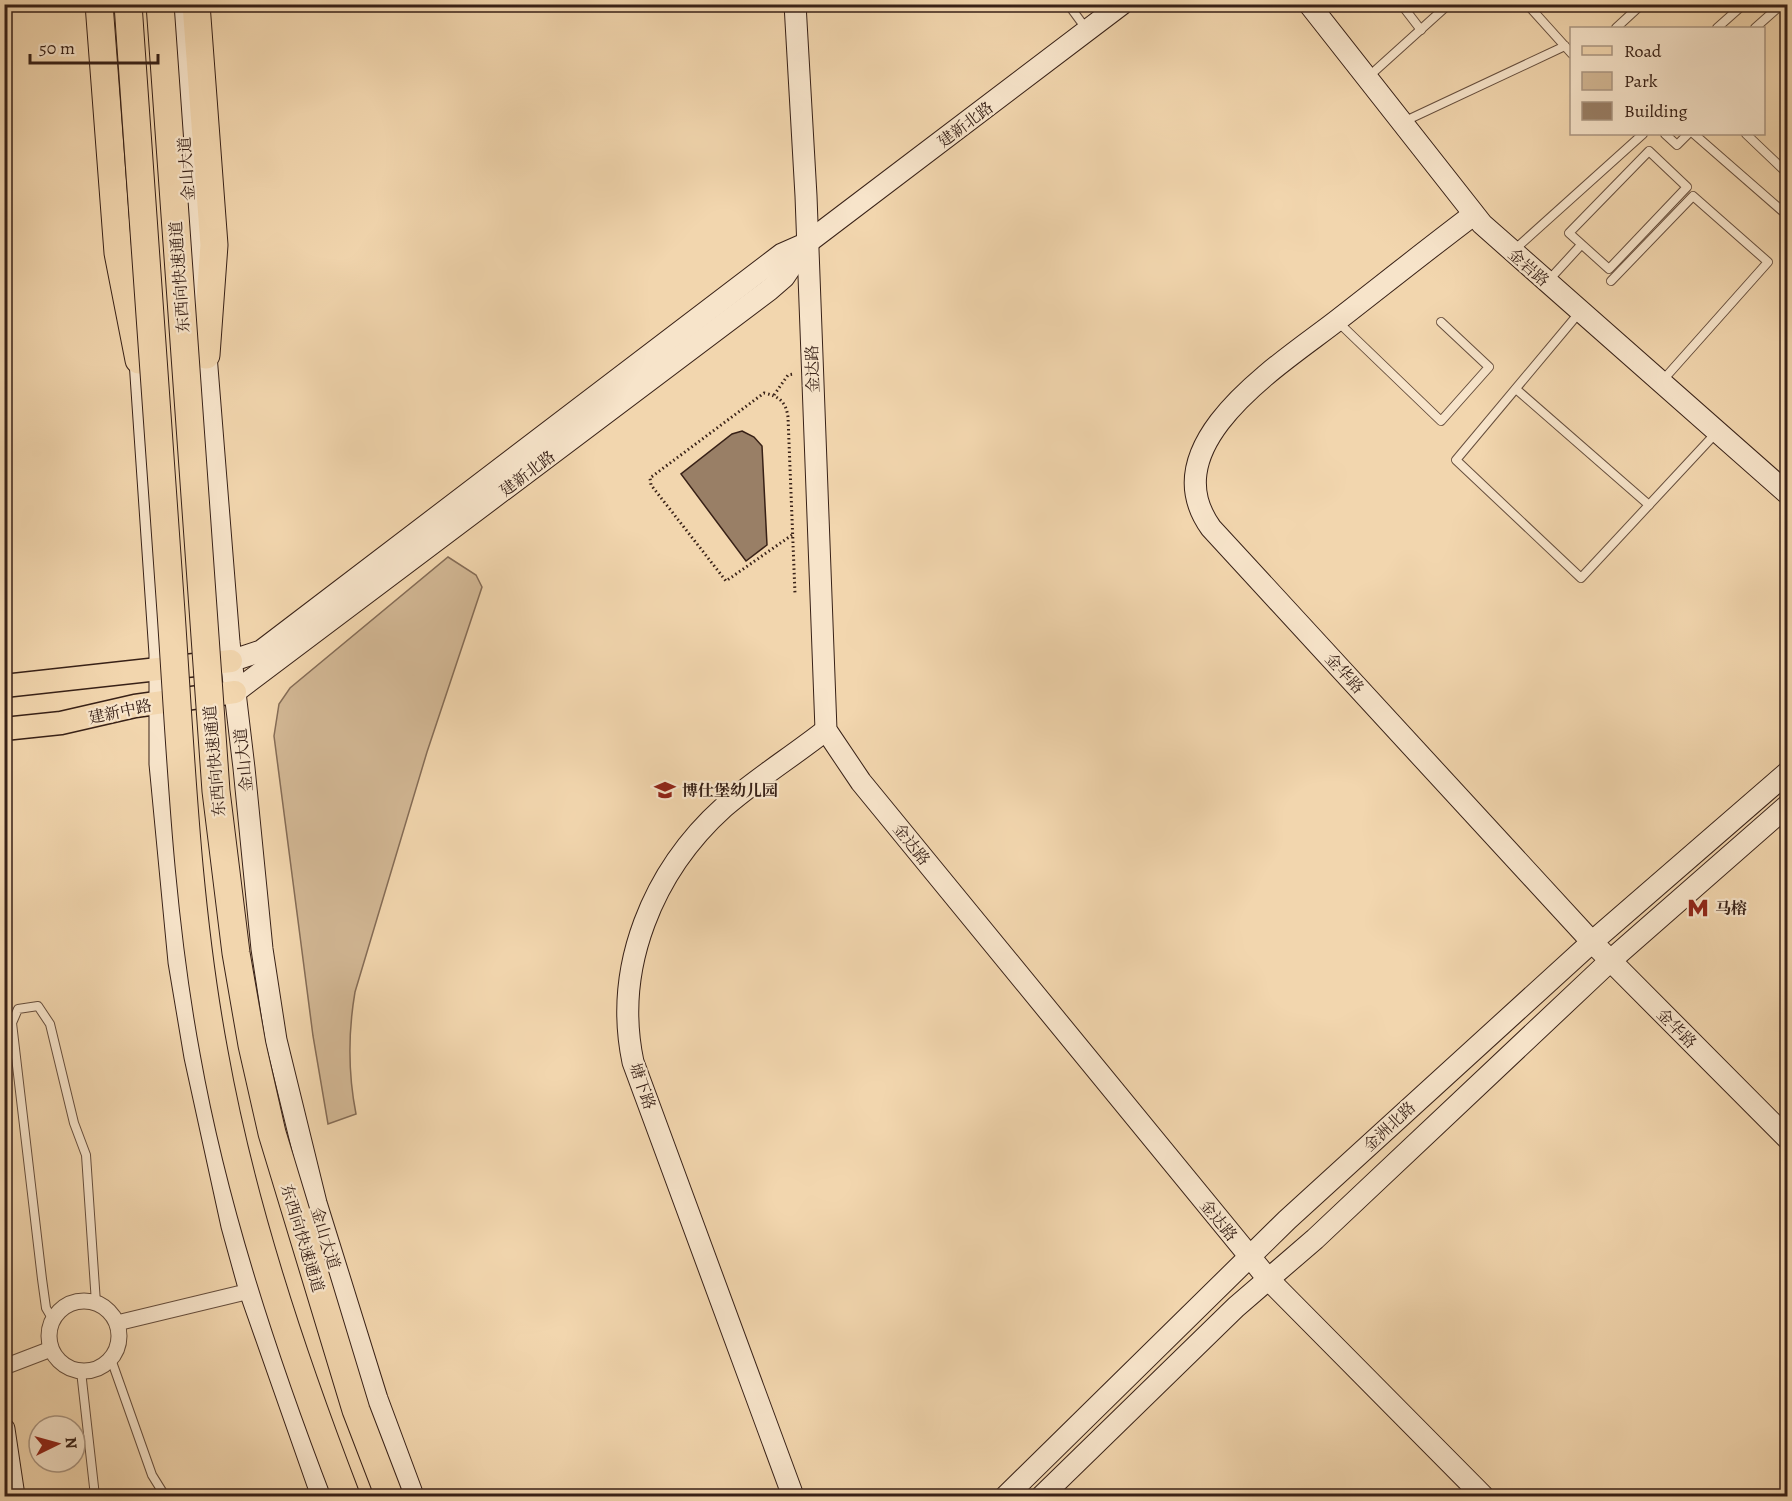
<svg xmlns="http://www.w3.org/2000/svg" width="1792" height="1501" font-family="Alegreya,'Noto Serif SC',serif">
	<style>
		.green { fill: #d2b794; stroke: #856c56; stroke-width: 1.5 }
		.building { fill: #997f66; stroke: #382117; stroke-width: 1.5 }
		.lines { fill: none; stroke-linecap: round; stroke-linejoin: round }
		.lane-casing { stroke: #664e3d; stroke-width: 10 }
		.street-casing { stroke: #664e3d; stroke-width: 17 }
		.secondary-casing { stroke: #382117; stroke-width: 23 }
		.primary-casing { stroke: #382117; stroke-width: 25 }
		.highway-casing { stroke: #382117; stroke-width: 29 }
		.path { stroke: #382117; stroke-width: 3; stroke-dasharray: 1.5 3; stroke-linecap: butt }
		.lane { stroke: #f7e4ca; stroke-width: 8 }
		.street { stroke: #f7e4ca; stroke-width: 15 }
		.secondary { stroke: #f7e4ca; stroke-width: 21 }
		.primary { stroke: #f2d6ae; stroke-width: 22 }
		.highway { stroke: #f2d6ae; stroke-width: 27 }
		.highway-bridge-casing { stroke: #382117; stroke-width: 29; stroke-linecap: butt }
		.highway-bridge { stroke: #f2d6ae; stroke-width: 27 }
		.labels { text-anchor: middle; stroke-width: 4.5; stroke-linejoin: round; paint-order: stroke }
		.street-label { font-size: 16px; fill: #382117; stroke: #f7e4ca }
		.poi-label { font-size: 16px; font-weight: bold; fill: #382117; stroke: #f7e4ca; text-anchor: start }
	</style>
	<rect width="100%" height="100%" fill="#f2d6ae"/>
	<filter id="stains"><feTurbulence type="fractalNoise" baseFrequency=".00333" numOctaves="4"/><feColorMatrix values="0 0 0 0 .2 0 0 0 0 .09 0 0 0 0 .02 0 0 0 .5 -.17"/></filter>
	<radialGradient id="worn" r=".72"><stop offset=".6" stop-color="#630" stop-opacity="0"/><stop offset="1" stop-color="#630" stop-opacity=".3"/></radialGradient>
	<path class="green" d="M 448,557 L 476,575 L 482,587 L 427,752 L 355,992 C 348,1033 348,1073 356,1114 L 328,1124 L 313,1036 L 274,736 L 279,704 L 290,688 Z"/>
	<polygon class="building" points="742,431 754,437 762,446 767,545 746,561 681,474 732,434"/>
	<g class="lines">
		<defs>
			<g id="lane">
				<polyline points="1068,4 1087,30"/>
				<polyline points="1401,4 1421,30"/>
				<polyline points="1527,4 1572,54"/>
				<polyline points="1616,28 1642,4"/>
				<polyline points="1717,28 1744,4"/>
				<polyline points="1755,28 1782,4"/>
				<polyline points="1367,78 1449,4"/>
				<polyline points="1403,122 1565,46"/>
				<polyline points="1665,134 1677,145 1688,134"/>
				<polyline points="1694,134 1788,216"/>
				<polyline points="1746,134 1788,174"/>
				<polygon points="1649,151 1687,187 1609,269 1569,233"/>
				<polyline points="1513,251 1643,134"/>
				<polyline points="1548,281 1581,245"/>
				<polyline points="1611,281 1693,196 1768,262 1663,380"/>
				<polyline points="1579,313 1456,460 1581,578 1716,433"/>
				<polyline points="1338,322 1441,421 1489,367 1441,322"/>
				<polyline points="1516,389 1649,505"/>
				<polyline points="1777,483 1788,471"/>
				<polyline points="53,1320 46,1308 42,1279 12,1023 18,1009 38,1006 50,1024 74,1123 86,1155 96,1303"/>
				<polyline points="111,1359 152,1475 165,1496"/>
				<polyline points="81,1371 95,1496"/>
			</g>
			<g id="street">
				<circle cx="84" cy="1336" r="35"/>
				<polyline points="117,1323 250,1291"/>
				<polyline points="4,1367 51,1349"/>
			</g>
			<g id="secondary">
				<polyline points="174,4 191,246 206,355 229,642 244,768 262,949 276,1040 316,1203 377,1399 413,1496"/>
				<polyline points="795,4 806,196 826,730 861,782 1269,1280 1483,1496"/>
				<polyline points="1309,4 1482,224 1788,494"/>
				<path d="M 1473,215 C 1428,249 1384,284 1339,319 C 1283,363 1150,443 1211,528 L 1592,942 L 1788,1139"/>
				<polyline points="139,346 160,654 160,764 179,962 195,1057 232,1226 250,1291 322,1496"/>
				<polyline points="231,661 261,651 782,254 807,243 1122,4"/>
				<polyline points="235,692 769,290 784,277 807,243"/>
				<polyline points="4,1429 14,1496"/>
				<path d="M 793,1496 L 633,1062 C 613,967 653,871 724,807 C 756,779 793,756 826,730"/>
				<polyline points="1006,1496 1287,1220 1592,942 1788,772"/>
				<polyline points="1042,1496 1236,1307 1315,1239 1610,961 1788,805"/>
			</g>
			<g id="primary">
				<polyline points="4,686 231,661"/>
				<polyline points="4,729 61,723 135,706 235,692"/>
			</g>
			<g id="highway">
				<polyline points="99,4 118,253 139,360"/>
				<polyline points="196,4 214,245 206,355"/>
			</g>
		</defs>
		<use href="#lane" class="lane-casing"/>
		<use href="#street" class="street-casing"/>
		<use href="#secondary" class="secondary-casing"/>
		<use href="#primary" class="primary-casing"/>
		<use href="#highway" class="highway-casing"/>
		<g class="path">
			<polyline points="774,395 788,375 794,374"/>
			<path d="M 792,535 L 726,581 L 651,485 L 650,478 L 764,393 C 779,396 786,402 788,417 L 795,594"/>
		</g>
		<use href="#lane" class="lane"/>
		<use href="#street" class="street"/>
		<use href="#secondary" class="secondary"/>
		<use href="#primary" class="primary"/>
		<use href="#highway" class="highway"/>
		<defs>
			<g id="highway-bridge">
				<path d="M 128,4 C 142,207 157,410 171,612 C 181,759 187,907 214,1052 C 241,1203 291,1353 346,1496"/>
				<polyline points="160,4 216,791 236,953 252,1045 272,1133 356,1410 389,1496"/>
			</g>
		</defs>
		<use href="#highway-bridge" class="highway-bridge-casing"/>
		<use href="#highway-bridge" class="highway-bridge"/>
	</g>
	<defs>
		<symbol id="school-bare" viewBox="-9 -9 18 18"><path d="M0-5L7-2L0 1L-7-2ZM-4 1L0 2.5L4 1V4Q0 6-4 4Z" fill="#8f2418" stroke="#f7e4ca" stroke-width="2.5" paint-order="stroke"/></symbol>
		<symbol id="metro-bare" viewBox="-9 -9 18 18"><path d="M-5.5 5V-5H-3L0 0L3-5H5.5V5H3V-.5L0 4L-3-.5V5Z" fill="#8f2418" stroke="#f7e4ca" stroke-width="2.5" paint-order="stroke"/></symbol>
	</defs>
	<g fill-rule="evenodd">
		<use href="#school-bare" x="650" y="775" width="30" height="30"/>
		<use href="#metro-bare" x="1683" y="893" width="30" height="30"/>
	</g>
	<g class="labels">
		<g class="street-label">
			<text transform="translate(965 124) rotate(-37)" y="6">建新北路</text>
			<text transform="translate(186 169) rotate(-94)" y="6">金山大道</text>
			<text transform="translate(1529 267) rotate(41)" y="6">金岩路</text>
			<text transform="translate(179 277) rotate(-94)" y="6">东西向快速通道</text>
			<text transform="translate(812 369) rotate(-92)" y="6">金达路</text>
			<text transform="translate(527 473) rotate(-37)" y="6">建新北路</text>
			<text transform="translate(1345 673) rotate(47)" y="6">金华路</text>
			<text transform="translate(120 711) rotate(-12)" y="6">建新中路</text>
			<text transform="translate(243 760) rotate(-96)" y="6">金山大道</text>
			<text transform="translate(214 761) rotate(-95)" y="6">东西向快速通道</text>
			<text transform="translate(912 844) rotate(51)" y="6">金达路</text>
			<text transform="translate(1677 1028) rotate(45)" y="6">金华路</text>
			<text transform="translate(643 1086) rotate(71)" y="6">塘下路</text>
			<text transform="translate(1389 1126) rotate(-43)" y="6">金洲北路</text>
			<text transform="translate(1219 1220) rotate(50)" y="6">金达路</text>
			<text transform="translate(303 1238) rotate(73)" y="6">东西向快速通道</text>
			<text transform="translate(326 1238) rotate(73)" y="6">金山大道</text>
		</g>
		<g class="poi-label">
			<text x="682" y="796">博仕堡幼儿园</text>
			<text x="1715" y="914">马榕</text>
		</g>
	</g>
	<rect width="1792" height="1501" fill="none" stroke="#f2d6ae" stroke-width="24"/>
	<rect x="6" y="6" width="1780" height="1489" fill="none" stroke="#382117" stroke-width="3"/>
	<rect x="12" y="12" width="1768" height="1477" fill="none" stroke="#382117" stroke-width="1.5"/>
	<rect x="1570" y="27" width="195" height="108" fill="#f7e4ca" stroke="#ab9682" stroke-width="1.5"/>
	<rect x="1582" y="46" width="30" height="9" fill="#f2d6ae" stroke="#ab9682" stroke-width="1.5"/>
	<text x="1624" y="57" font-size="18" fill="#382117">Road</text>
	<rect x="1582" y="72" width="30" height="18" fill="#d2b794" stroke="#ab9682" stroke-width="1.5"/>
	<text x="1624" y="87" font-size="18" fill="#382117">Park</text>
	<rect x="1582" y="102" width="30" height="18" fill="#997f66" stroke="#ab9682" stroke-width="1.5"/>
	<text x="1624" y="117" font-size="18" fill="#382117">Building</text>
	<g transform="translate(57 1444) rotate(85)"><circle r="28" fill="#f7e4ca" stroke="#ab9682" stroke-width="1.5"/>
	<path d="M0-4.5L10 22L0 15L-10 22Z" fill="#8f2418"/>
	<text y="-9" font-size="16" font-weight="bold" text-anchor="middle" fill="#382117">N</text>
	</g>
	<path d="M30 54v9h128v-9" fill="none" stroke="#382117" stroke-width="3"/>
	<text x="39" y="54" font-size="18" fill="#382117" stroke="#f7e4ca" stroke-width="4.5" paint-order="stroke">50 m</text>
	<rect width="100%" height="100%" filter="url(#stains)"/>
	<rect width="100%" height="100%" fill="url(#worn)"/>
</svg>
